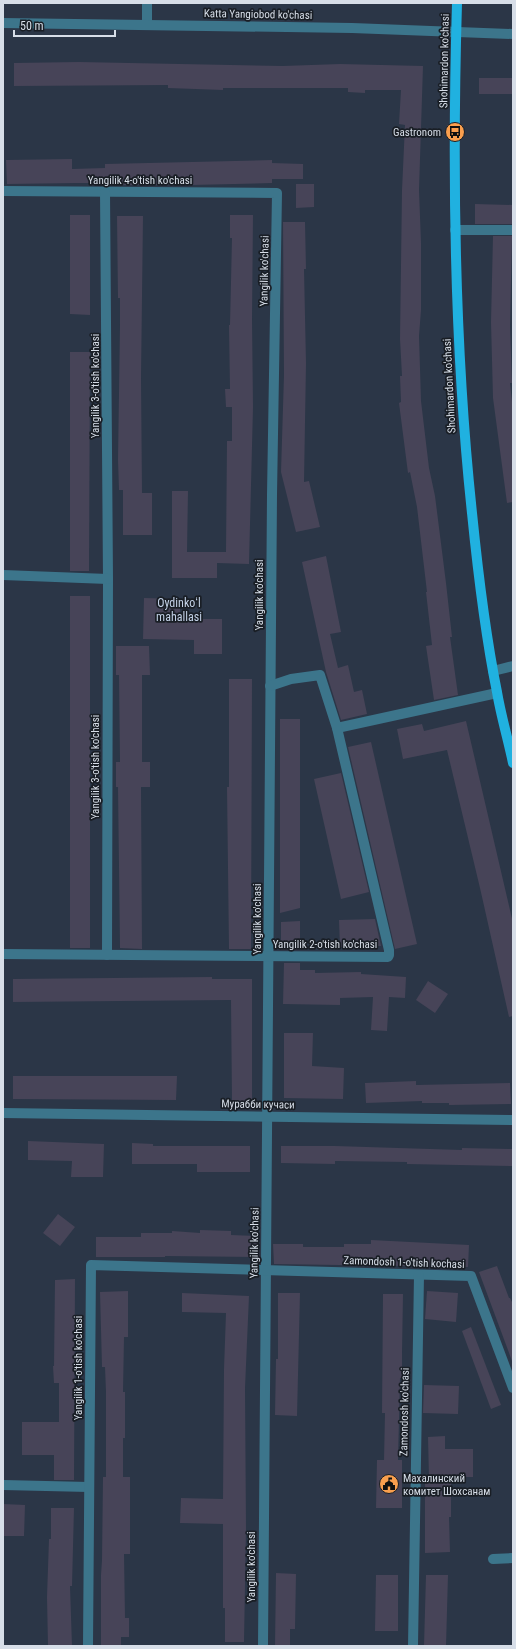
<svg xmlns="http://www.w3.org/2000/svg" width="516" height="1649" font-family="'Roboto Condensed',sans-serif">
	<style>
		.building { fill: #474458 }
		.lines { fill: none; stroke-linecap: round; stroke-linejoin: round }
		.minor { stroke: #3c758b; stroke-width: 10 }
		.major { stroke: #20b1e0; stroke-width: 10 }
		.labels { text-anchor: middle; stroke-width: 3.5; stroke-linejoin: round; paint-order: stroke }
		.street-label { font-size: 11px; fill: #d7dee8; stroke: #191e25 }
		.poi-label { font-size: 11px; fill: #d7dee8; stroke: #191e25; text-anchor: end }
		.neighbourhood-label { font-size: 12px; fill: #c4d2e7; stroke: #191e25 }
	</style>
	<rect width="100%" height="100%" fill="#2b3647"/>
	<g class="building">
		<polygon points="79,62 283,66 340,64 423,66 419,190 421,243 421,310 419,336 421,401 429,468 435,496 446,583 452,637 450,637 458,695 434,700 426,646 432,645 426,592 427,592 417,507 410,472 408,473 399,403 401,402 400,376 402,376 400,339 402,190 405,125 399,124 401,90 365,90 365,93 348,92 348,88 223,88 223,90 168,88 168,85 14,86 14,63"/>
		<rect x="479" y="78" width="34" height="16"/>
		<polygon points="72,159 72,169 105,168 105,164 272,160 272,163 303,164 303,179 272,179 272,183 191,185 105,185 105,183 77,183 7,184 6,160"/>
		<polygon points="296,184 314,184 314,207 296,208"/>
		<polygon points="475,204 513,205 513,224 475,224"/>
		<polygon points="70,215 90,215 90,315 70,314"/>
		<polygon points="230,215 253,215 252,319 253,407 249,564 217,563 217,578 172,578 172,491 188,491 187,552 226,552 227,441 232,441 232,407 226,407 225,389 230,389 229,325 230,325 232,238 230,238"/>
		<polygon points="117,216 143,216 141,378 142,493 152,493 152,535 123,535 123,490 119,490 118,460 120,324 120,298 118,298"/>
		<polygon points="283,222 305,222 306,269 304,269 306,363 304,482 309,481 320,527 296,532 281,472 284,375"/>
		<polygon points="493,236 512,236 510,326 512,383 510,383 513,411 513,502 507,503 493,398 491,322"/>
		<polygon points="70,352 90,352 89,571 70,571"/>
		<polygon points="326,556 341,632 330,634 338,668 348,665 354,692 362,690 367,714 341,720 326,672 302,562"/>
		<rect x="70" y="596" width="20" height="352"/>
		<polygon points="144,598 180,599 180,619 222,619 222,654 194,654 194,640 143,639"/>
		<polygon points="116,646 149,646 150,675 142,675 142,762 150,762 150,787 141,787 142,949 120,948 118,787 116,787 116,762 120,762 119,675 116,675"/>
		<polygon points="229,679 252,679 251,949 229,949 227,787 229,787"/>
		<polygon points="280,719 300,719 300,908 280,913"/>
		<polygon points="466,721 513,923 513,1016 509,1017 480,888 447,750 403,759 397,729 422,724 424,731"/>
		<polygon points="371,742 417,944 395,949 348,747"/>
		<polygon points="341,773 369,892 341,899 314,779"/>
		<polygon points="375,919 381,946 340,947 339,920"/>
		<polygon points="300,921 300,950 281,950 281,922"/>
		<polygon points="284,963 300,963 300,970 315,970 315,973 361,972 361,974 406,977 405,998 389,997 387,1031 371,1030 373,997 340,998 340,1005 283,1004"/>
		<polygon points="212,977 212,979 252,979 252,1102 232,1102 231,1000 13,1002 13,979"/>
		<polygon points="428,981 448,994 435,1013 416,1000"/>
		<polygon points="284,1033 313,1033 312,1066 344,1068 343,1099 284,1098"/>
		<polygon points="13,1076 177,1076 176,1100 13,1099"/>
		<polygon points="416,1081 416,1085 510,1083 511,1104 449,1105 449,1103 422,1103 422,1101 366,1103 365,1083"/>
		<polygon points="28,1141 104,1144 103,1177 71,1177 72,1161 28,1160"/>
		<polygon points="132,1143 153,1144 153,1146 250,1146 250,1172 197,1172 197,1164 132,1164"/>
		<polygon points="281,1146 335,1146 462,1150 462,1148 513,1149 513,1166 407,1164 407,1162 335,1161 335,1164 281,1163"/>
		<polygon points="58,1214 75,1227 60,1246 43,1233"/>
		<polygon points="200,1230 231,1231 231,1235 258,1236 260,1257 165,1256 165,1257 96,1257 96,1237 141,1237 141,1233 172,1233 172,1231 200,1233"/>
		<polygon points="371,1240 469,1245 468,1267 274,1264 273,1244 303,1244 303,1247 344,1247 344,1244 371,1244"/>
		<polygon points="497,1266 509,1298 510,1298 513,1304 512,1361 479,1272"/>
		<polygon points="75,1279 74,1480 54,1480 54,1455 22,1455 22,1422 59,1422 59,1383 54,1383 53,1366 54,1366 55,1280"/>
		<polygon points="128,1291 128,1337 124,1337 123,1392 125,1392 125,1438 123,1438 123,1477 130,1477 130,1554 124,1554 125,1618 129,1618 129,1637 121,1637 121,1646 101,1646 101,1575 102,1560 103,1477 106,1477 106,1392 105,1367 102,1367 100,1292"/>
		<polygon points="427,1291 458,1293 456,1322 425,1319"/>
		<polygon points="182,1293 249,1296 245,1388 246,1527 244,1642 225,1642 225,1608 223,1608 223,1524 180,1523 181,1498 223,1499 224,1369 226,1313 182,1312"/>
		<polygon points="278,1293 300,1293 297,1416 275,1415 276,1359 278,1359"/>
		<polygon points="383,1294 403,1294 402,1353 402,1378 400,1378 398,1460 402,1460 402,1508 376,1508 377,1460 384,1460 385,1413 382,1413"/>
		<polygon points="471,1327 501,1405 491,1409 462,1331"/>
		<polygon points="424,1385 459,1386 458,1414 423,1413"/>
		<polygon points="445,1436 445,1449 473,1449 473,1477 451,1477 451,1517 449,1517 450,1552 425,1553 425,1479 429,1479 428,1437"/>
		<polygon points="3,1504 25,1505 24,1536 3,1536"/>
		<polygon points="51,1508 74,1508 72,1586 70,1586 72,1646 48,1646 47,1597 49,1539 51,1539"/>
		<polygon points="276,1573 296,1574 295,1629 290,1629 290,1646 275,1646"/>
		<polygon points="376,1575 398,1575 398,1631 375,1631"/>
		<polygon points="426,1575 448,1575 446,1646 424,1646"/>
	</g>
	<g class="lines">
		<g class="minor">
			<polyline points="147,3 147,24"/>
			<polyline points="3,23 352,28 513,34"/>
			<polyline points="3,191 277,193 272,495 263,1646"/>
			<polyline points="105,192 108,579 107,955"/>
			<polyline points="455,230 513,230"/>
			<polyline points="3,575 108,579"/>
			<polyline points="493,671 513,666"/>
			<polyline points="337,728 497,693"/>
			<polyline points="3,954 388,957 389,955 389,950 337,728 320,675 291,679 270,686"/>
			<polyline points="3,1113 513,1120"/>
			<polyline points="3,1485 89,1487"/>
			<polyline points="493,1559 513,1558"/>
			<polyline points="88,1646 91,1265 471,1276 513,1388"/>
			<polyline points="413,1646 419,1275"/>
		</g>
		<path class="major" d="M 457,3 C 452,173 454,344 472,513 C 478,573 485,633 497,692 C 501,716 508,739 513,763"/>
	</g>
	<defs>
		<symbol id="bus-disc" viewBox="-11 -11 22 22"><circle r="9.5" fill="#fa9f4e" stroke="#191e25"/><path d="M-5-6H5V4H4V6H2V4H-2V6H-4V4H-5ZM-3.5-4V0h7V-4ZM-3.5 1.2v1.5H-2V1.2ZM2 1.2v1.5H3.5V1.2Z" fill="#111"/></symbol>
		<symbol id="civic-disc" viewBox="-11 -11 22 22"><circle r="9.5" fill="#fa9f4e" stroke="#191e25"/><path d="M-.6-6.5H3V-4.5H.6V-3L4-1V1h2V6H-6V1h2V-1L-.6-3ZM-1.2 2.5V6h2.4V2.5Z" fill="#111"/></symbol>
	</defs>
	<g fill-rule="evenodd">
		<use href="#bus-disc" x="444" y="121" width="22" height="22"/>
		<use href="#civic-disc" x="378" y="1473" width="22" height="22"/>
	</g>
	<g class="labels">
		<g class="street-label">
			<text transform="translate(258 14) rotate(1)" y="4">Katta Yangiobod ko'chasi</text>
			<text transform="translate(444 61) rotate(-89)" y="4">Shohimardon ko'chasi</text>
			<text x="140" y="184">Yangilik 4-o'tish ko'chasi</text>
			<text transform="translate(264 271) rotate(-89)" y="4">Yangilik ko'chasi</text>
			<text transform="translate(95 386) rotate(-90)" y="4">Yangilik 3-o'tish ko'chasi</text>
			<text transform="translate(449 386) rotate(-93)" y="4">Shohimardon ko'chasi</text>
			<text transform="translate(259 595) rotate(-90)" y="4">Yangilik ko'chasi</text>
			<text transform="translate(95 767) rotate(-90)" y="4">Yangilik 3-o'tish ko'chasi</text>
			<text transform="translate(257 919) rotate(-90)" y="4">Yangilik ko'chasi</text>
			<text x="325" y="948">Yangilik 2-o'tish ko'chasi</text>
			<text transform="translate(258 1104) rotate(1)" y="4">Мурабби кучаси</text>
			<text transform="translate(254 1243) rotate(-89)" y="4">Yangilik ko'chasi</text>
			<text transform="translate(404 1262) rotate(2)" y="4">Zamondosh 1-o'tish kochasi</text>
			<text transform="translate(78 1368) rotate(-90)" y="4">Yangilik 1-o'tish ko'chasi</text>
			<text transform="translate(404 1412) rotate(-89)" y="4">Zamondosh ko'chasi</text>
			<text transform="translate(251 1567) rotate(-90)" y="4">Yangilik ko'chasi</text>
		</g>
		<g class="poi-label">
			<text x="441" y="136">Gastronom</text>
			<text x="403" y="1482" text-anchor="start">Махалинский<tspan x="403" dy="13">комитет Шохcанам</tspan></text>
		</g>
		<g class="neighbourhood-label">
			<text x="179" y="607">Oydinkoʻl<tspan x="179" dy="14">mahallasi</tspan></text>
		</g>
	</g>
	<rect width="516" height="1649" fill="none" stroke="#d7dee8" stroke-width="8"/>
	<path d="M14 30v6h101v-6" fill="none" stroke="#d7dee8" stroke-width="2"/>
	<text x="20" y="30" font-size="12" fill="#d7dee8" stroke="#191e25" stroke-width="3" paint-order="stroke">50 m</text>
</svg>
